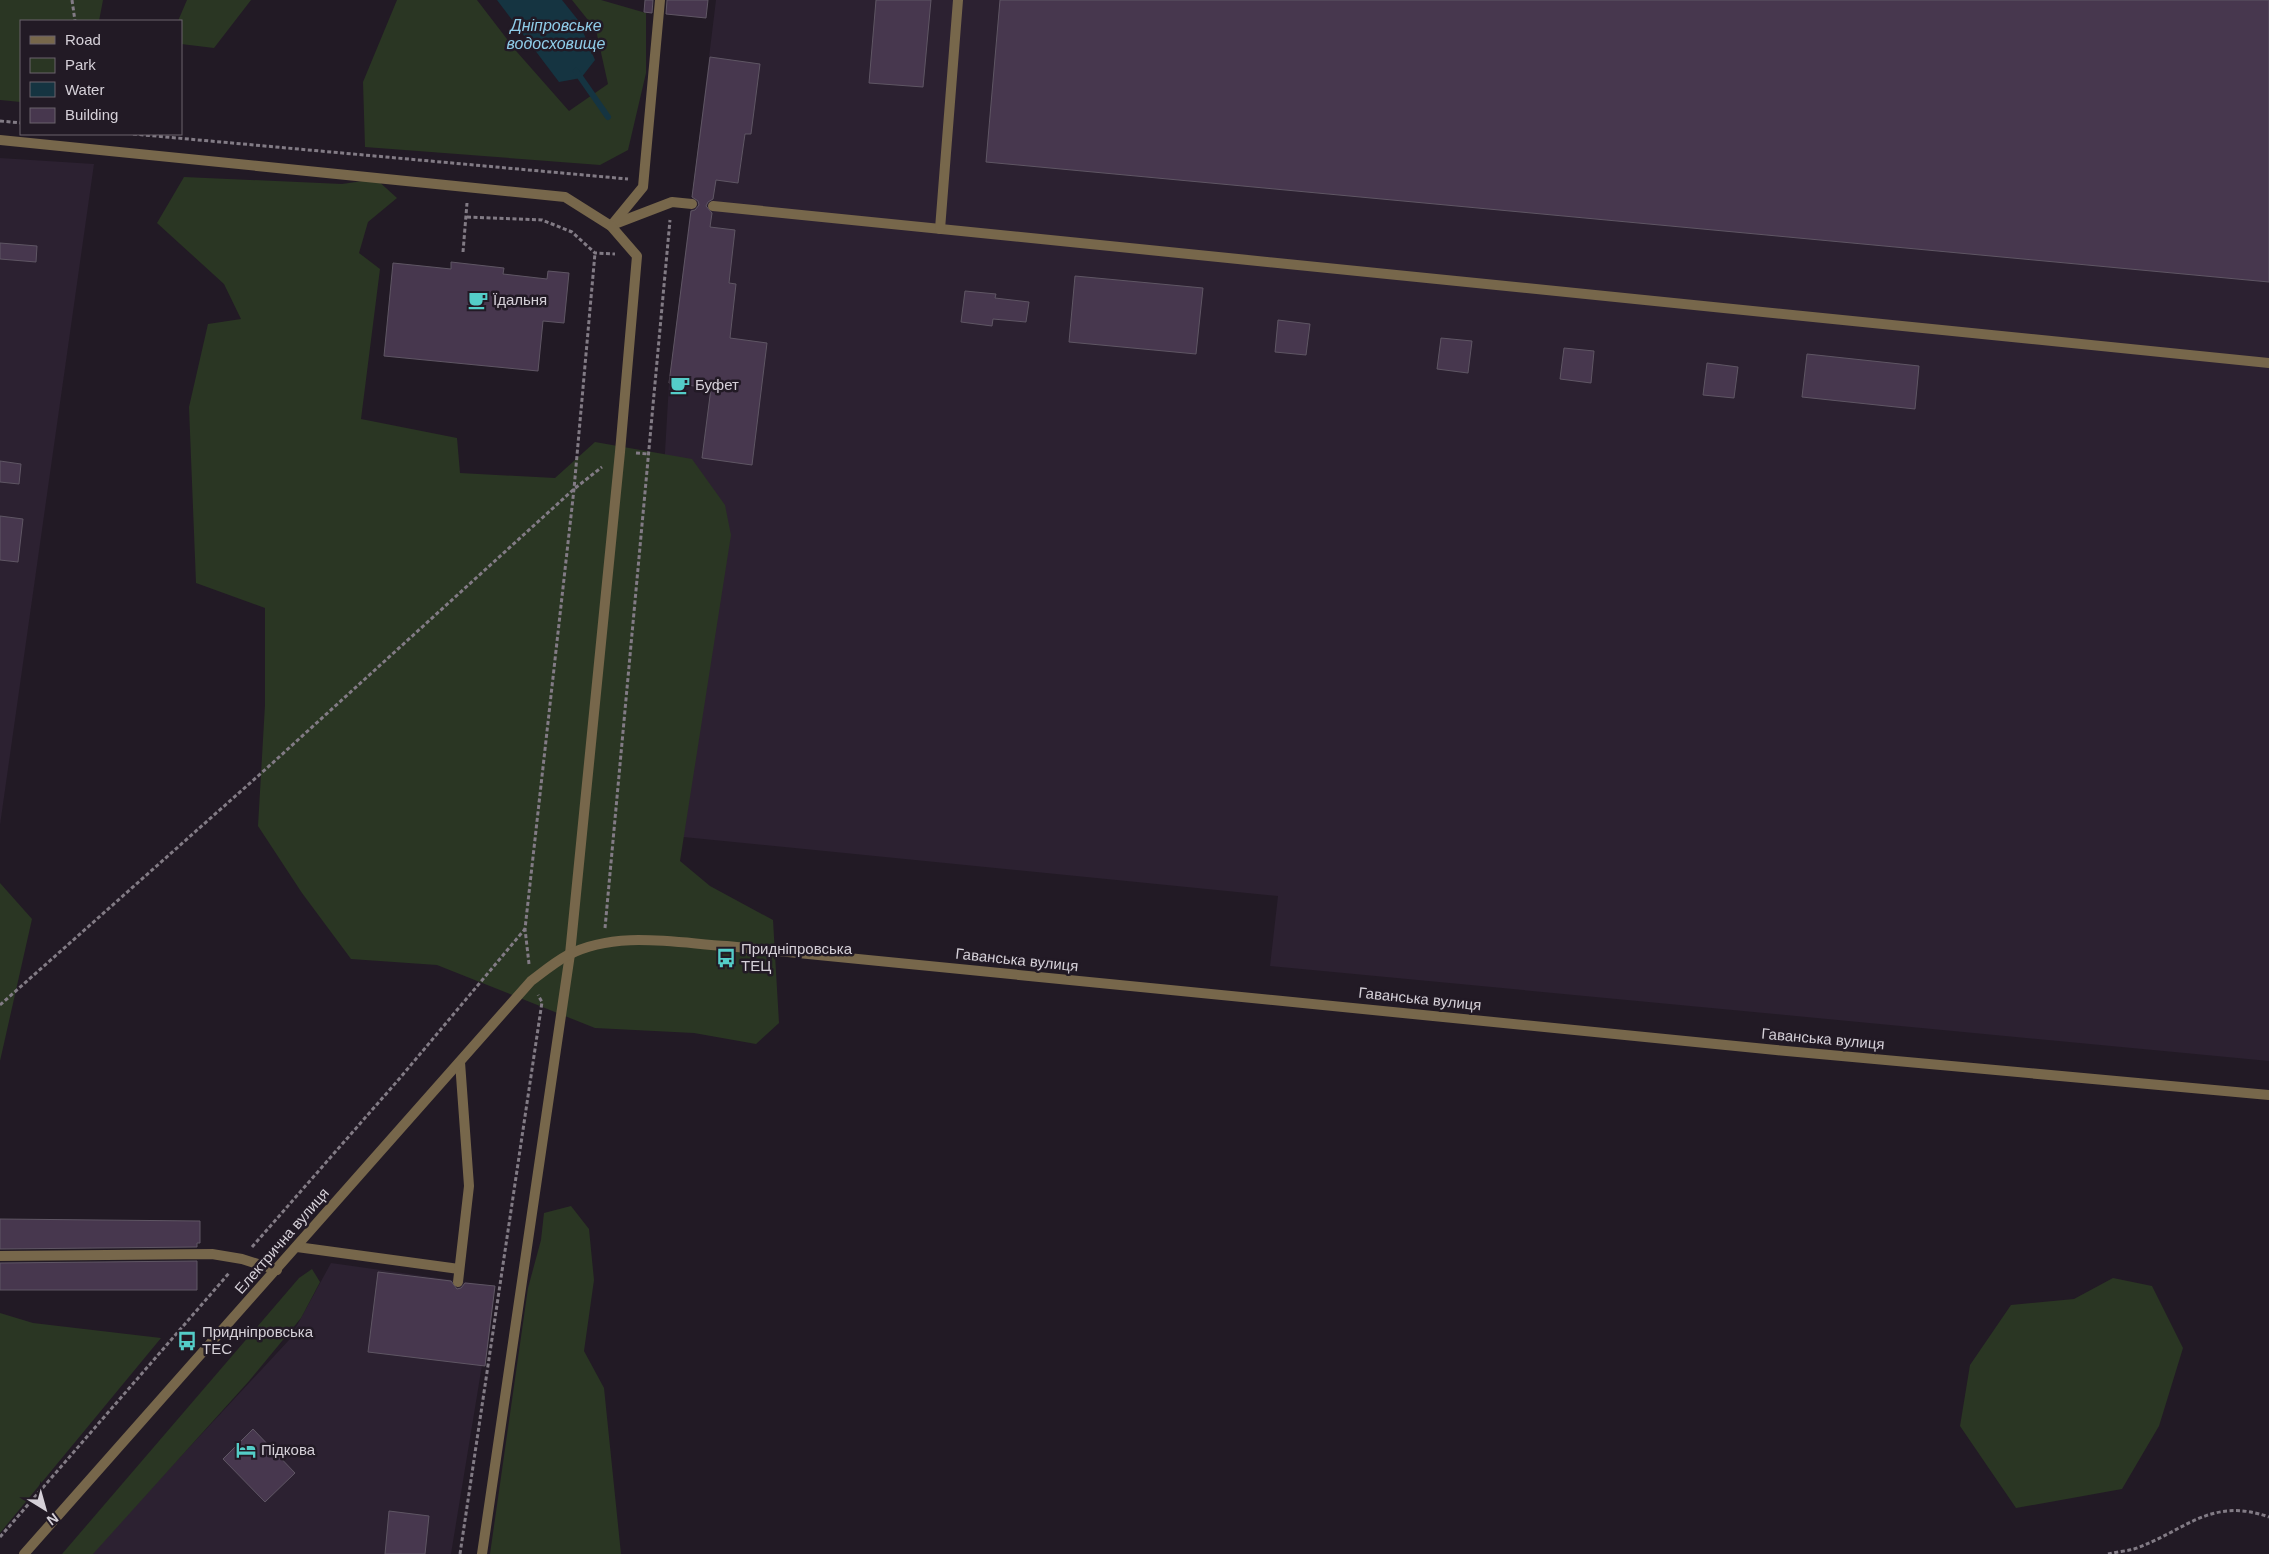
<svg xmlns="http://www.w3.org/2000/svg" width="2269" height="1554" font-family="Helvetica,sans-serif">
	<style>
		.built { fill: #2c2131 }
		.green { fill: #2a3623 }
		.water { fill: #153441 }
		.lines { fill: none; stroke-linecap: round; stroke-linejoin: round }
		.stream { stroke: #153441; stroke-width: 6 }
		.building { fill: #47374e; stroke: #5f5664 }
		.path { stroke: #827b85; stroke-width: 3; stroke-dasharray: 4 2.5; stroke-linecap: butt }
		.service { stroke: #77674b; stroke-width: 10 }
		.minor { stroke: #77674b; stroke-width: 10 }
		.tertiary { stroke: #77674b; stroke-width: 10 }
		.labels { text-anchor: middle; stroke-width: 5; stroke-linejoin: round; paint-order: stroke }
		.poi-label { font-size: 15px; fill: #d5d0d8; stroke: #221a25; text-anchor: start }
		.street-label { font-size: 15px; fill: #d5d0d8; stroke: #221a25 }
		.water-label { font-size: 16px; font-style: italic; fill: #8fcce8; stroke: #221a25 }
	</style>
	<rect width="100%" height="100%" fill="#221a25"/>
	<g class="built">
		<polygon points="716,0 2269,0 2269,1061 1270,966 1278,896 643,833 669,383"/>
		<polygon points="0,158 94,164 0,825"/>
		<polygon points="331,1263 495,1286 451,1554 90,1554 289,1340"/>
	</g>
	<g class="green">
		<polygon points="0,0 103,0 99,21 21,21 21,102 0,100"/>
		<polygon points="187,0 251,0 214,48 181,44 181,21 178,21"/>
		<polygon points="397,0 477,0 517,52 569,111 608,84 596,30 572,0 601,0 646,13 646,73 628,150 600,165 365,147 363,82"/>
		<polygon points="184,177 342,184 376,179 397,198 368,222 359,253 380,269 361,419 457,438 460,473 555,478 595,442 692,459 725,505 731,535 680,861 710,886 773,920 779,1023 756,1044 694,1033 595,1028 437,965 351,959 302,893 258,826 265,705 265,608 196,583 189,407 208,324 241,319 224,284 157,223"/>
		<polygon points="0,883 32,919 0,1061"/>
		<polygon points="571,1206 589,1229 594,1280 584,1351 604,1388 621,1554 490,1554 528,1288 541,1240 544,1213"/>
		<polygon points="312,1269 320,1282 301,1318 249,1381 93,1554 62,1554 299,1278"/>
		<polygon points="2113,1278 2152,1286 2183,1348 2159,1426 2122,1489 2016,1508 1960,1426 1970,1365 2011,1305 2074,1299"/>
		<polygon points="0,1313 33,1323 161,1338 0,1533"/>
	</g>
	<polygon class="water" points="497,0 562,0 578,20 595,60 581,78 559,82"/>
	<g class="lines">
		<polyline class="stream" points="576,71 608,117"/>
	</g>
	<g class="building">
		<polygon points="645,0 653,0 652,13 644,12"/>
		<polygon points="667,0 708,0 706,18 666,14"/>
		<polygon points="876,0 931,0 923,87 869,83"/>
		<polygon points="1000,0 2269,0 2269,282 986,162"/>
		<polygon points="710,57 760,64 751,134 745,134 738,183 716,180 713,199 708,202 706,206 712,213 710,227 735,230 729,283 736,284 730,338 767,343 752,465 702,458 711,388 669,383 691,211 695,210 699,205 698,201 692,197"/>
		<polygon points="0,243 37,246 36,262 0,259"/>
		<polygon points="451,262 504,268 503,274 547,279 548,271 569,273 564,323 543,321 538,371 384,356 393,263 451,269"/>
		<polygon points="1075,276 1203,288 1196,354 1069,342"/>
		<polygon points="965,291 996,294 995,298 1029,302 1026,322 993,319 992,326 961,322"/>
		<polygon points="1278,320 1310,324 1306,355 1275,352"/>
		<polygon points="1441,338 1472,341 1468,373 1437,369"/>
		<polygon points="1564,348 1594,351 1591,383 1560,379"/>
		<polygon points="1807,354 1919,366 1915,409 1802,397"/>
		<polygon points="1707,363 1738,367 1734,398 1703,395"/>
		<polygon points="0,461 21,464 19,484 0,482"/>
		<polygon points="0,516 23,519 18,562 0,560"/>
		<polygon points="0,1219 200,1221 200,1243 197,1243 197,1247 0,1249"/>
		<polygon points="197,1261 197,1290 0,1290 0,1263"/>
		<polygon points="378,1272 451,1281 457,1289 461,1288 465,1283 495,1286 485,1366 368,1352"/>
		<polygon points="253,1429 295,1473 265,1502 223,1459"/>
		<polygon points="389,1511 429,1516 425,1554 385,1554"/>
	</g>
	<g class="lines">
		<g class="path">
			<polyline points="72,0 75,21"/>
			<polyline points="0,121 21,123"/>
			<polyline points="133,134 628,179"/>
			<polyline points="467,217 542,220 572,232 595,253 615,254"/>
			<polyline points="463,252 467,203"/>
			<polyline points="636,453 648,454"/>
			<polyline points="605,928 670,220"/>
			<polyline points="529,964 525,929 574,489 595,253"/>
			<polyline points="0,1005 267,768 574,489 602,467"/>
			<polyline points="252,1247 400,1078 525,929"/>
			<polyline points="0,1537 230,1272"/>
			<polyline points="460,1554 542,1002 538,995"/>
			<path d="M 2108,1554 C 2116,1552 2126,1551 2134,1549 C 2184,1532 2210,1496 2269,1517"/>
		</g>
		<g class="service">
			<polyline points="713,206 2269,363"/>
			<polyline points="612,225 672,202 692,204"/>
			<polyline points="611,226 643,187 660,0"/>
			<polyline points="940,229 958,0"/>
			<polyline points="297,1247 459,1269"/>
			<polyline points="0,1256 212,1254 242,1259 277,1270"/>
			<polyline points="458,1282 469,1186 460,1062"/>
		</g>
		<polyline class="minor" points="0,140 565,197 611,226 637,256 620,452 570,954 482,1554"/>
		<path class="tertiary" d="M 24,1554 L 531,981 C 543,972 555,962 568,955 C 616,930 676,943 727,946 L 1776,1050 L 2269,1095"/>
	</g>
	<defs>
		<symbol id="cafe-bare" viewBox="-9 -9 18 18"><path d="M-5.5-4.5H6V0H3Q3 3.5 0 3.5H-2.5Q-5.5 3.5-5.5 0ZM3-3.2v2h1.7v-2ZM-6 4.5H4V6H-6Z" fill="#54cdc8" stroke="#221a25" stroke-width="2.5" paint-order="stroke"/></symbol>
		<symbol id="bus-bare" viewBox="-9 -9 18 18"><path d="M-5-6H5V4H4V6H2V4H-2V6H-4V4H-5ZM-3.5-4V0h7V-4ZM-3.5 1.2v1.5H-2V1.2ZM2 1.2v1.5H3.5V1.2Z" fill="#54cdc8" stroke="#221a25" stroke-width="2.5" paint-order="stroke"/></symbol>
		<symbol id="hotel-bare" viewBox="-9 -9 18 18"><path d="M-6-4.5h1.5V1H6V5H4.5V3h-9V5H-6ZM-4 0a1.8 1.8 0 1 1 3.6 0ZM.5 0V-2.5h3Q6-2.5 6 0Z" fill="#54cdc8" stroke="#221a25" stroke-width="2.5" paint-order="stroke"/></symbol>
	</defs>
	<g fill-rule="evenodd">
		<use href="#cafe-bare" x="464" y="286" width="28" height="28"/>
		<use href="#cafe-bare" x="666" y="371" width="28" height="28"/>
		<use href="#bus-bare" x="712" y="944" width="28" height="28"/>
		<use href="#bus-bare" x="173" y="1327" width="28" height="28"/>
		<use href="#hotel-bare" x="232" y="1436" width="28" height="28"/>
	</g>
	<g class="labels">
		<g class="poi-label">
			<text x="493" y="305">Їдальня</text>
			<text x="695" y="390">Буфет</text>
			<text x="741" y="954">Придніпровська<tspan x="741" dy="17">ТЕЦ</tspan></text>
			<text x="202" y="1337">Придніпровська<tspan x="202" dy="17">ТЕС</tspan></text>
			<text x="261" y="1455">Підкова</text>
		</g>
		<g class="street-label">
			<text transform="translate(1017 960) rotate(6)" y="5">Гаванська вулиця</text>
			<text transform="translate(1420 999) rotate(6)" y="5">Гаванська вулиця</text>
			<text transform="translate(1823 1039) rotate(5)" y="5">Гаванська вулиця</text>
			<text transform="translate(282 1241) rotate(-49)" y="5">Електрична вулиця</text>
		</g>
		<g class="water-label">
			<text x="556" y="31">Дніпровське<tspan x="556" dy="18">водосховище</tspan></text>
		</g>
	</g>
	<rect x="20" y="20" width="162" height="115" fill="#221a25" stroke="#6a636d"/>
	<rect x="30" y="36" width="25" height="8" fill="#77674b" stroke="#6a636d"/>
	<text x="65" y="45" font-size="15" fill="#d5d0d8">Road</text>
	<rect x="30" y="58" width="25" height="15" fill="#2a3623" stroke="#6a636d"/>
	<text x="65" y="70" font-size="15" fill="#d5d0d8">Park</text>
	<rect x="30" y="82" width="25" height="15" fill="#153441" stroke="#6a636d"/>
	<text x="65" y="95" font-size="15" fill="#d5d0d8">Water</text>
	<rect x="30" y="108" width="25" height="15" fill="#47374e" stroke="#6a636d"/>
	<text x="65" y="120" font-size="15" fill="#d5d0d8">Building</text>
	<g transform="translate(45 1509) rotate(143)" stroke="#221a25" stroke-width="4" paint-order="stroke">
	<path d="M0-4L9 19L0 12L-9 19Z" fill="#d5d0d8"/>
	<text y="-8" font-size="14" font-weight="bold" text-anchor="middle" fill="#d5d0d8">N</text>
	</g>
</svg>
